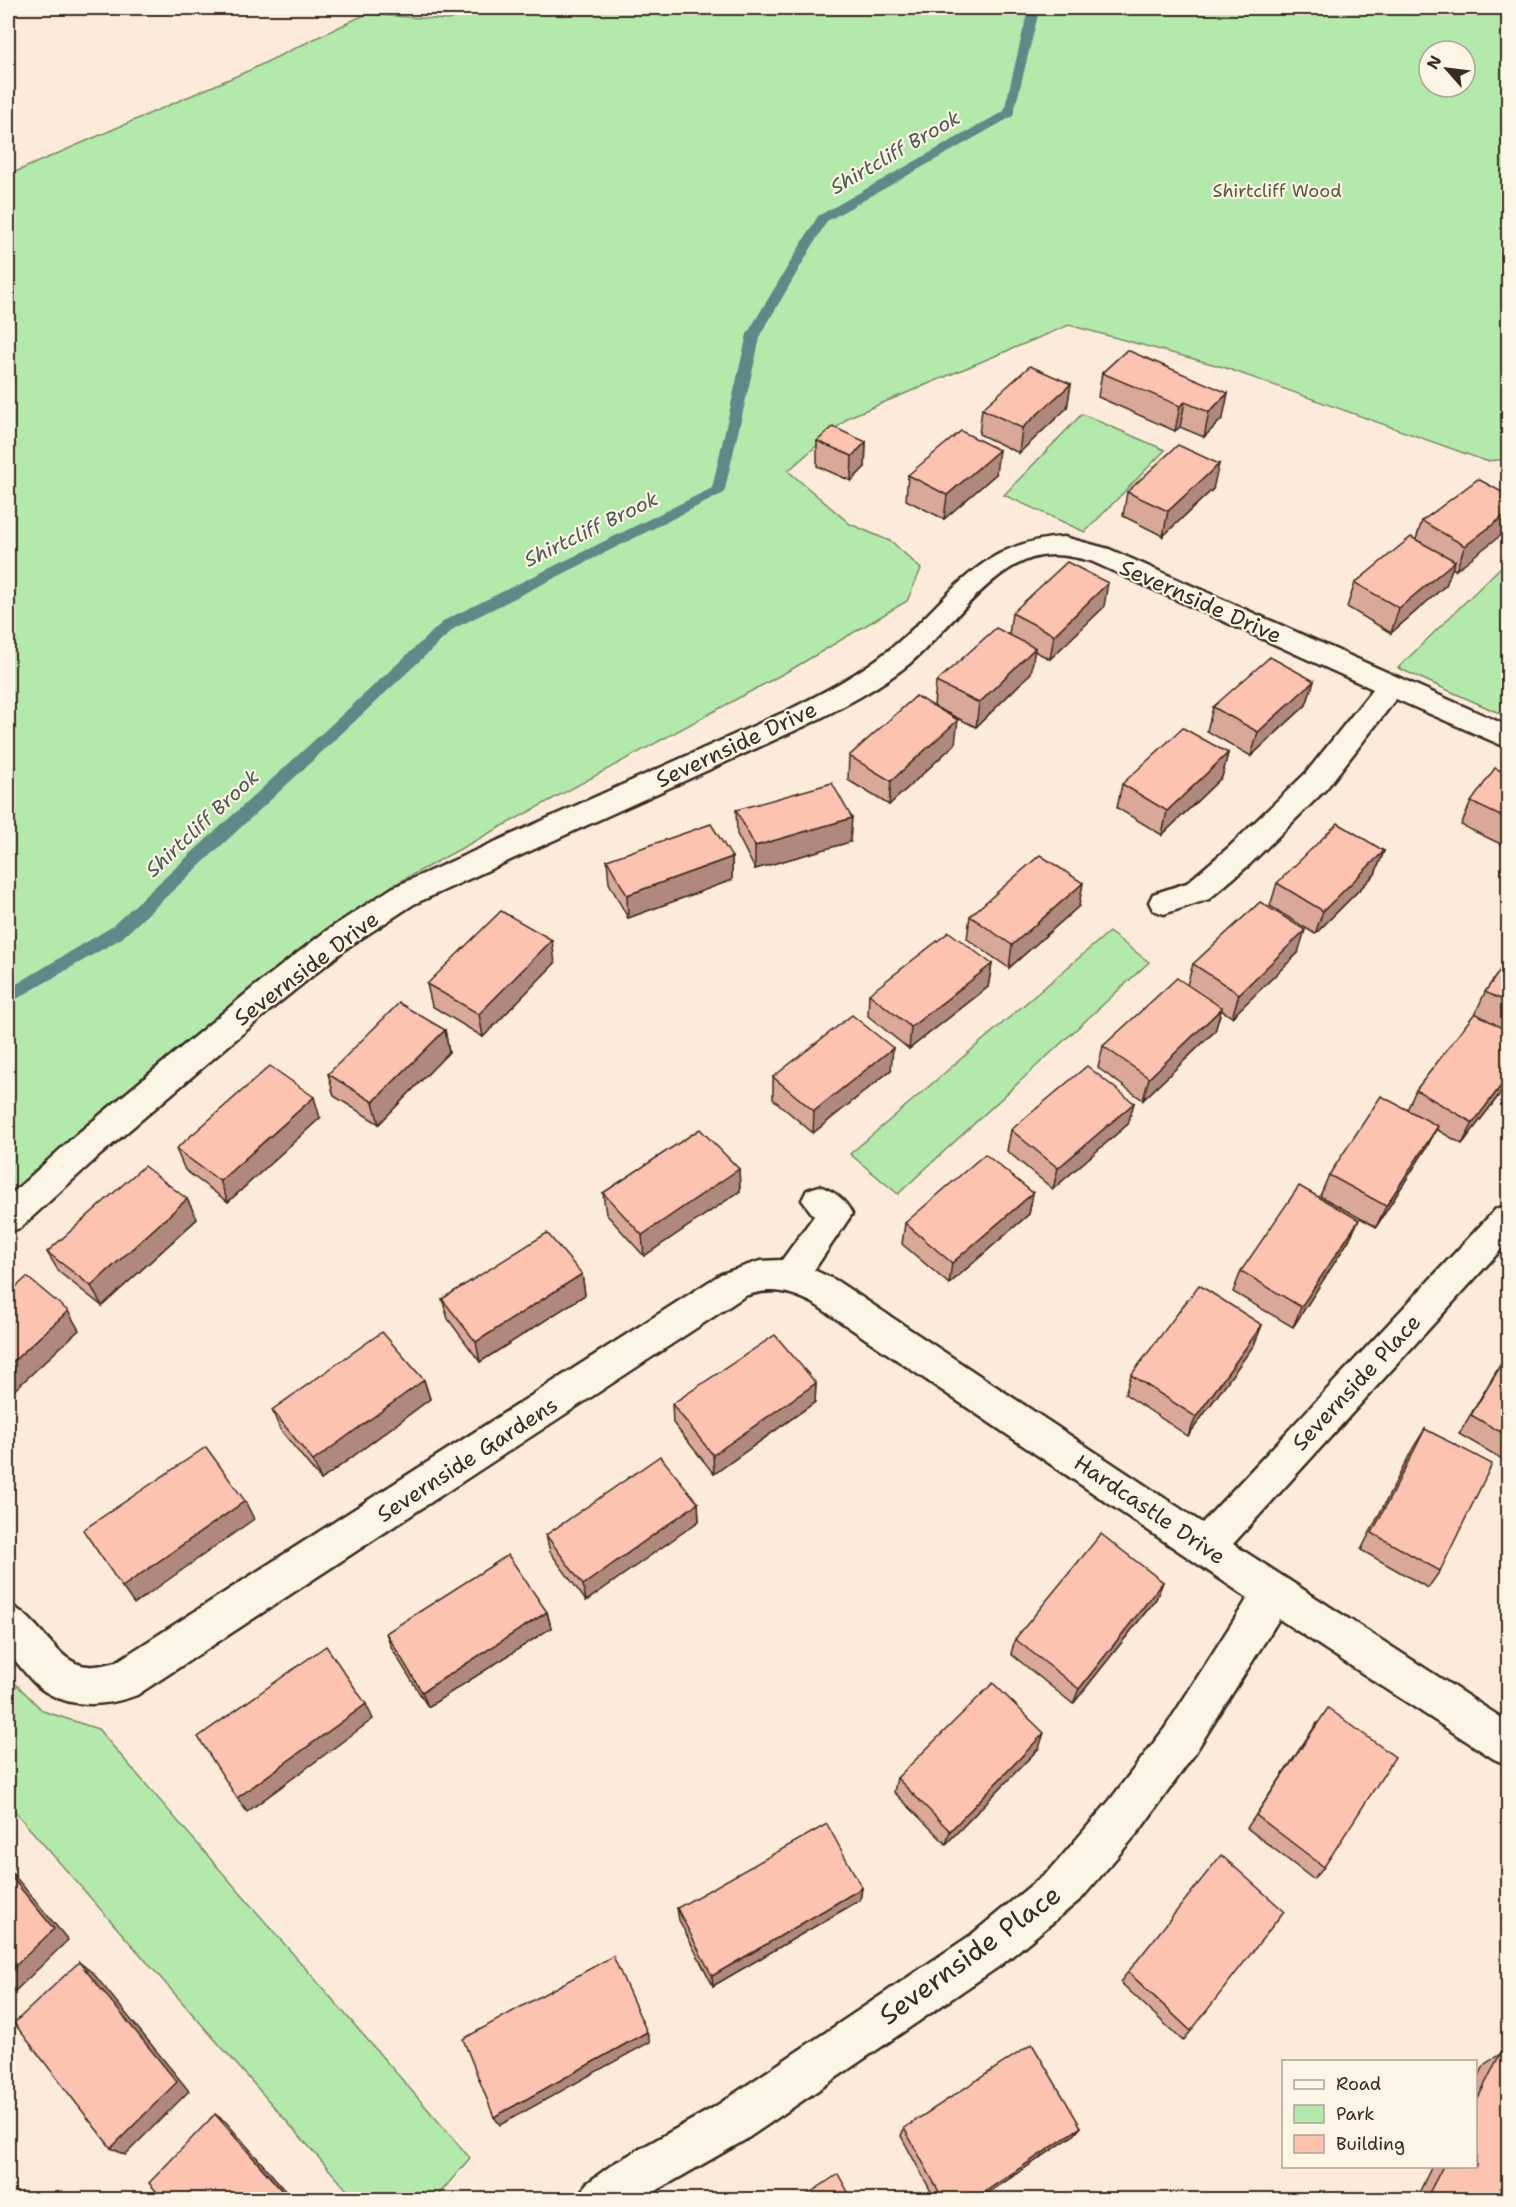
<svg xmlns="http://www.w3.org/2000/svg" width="1516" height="2207" font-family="'Shantell Sans',sans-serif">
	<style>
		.green { fill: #b3eaac; stroke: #778a65; stroke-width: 1.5; fill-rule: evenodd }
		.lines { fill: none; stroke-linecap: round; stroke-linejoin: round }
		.stream { fill: #5f8988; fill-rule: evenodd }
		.street-casing { stroke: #3b2a1e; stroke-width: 5 }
		.street { fill: #fcf5e5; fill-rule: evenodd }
		.wall { fill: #d9a898; stroke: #3b2a1e; stroke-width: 1.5 }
		.shaded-wall { fill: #b0887c; stroke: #3b2a1e; stroke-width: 1.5 }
		.building { fill: #fcc3b1; stroke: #3b2a1e; stroke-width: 1.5 }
		.labels { text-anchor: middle; stroke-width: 4.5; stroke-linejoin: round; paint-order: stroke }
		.far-park-label { font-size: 18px; fill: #595a42; stroke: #fcf5e5 }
		.far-water-label { font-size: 20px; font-style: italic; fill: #4d5953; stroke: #fcf5e5 }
		.street-label { font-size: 22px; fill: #3b2a1e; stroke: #fcf5e5 }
		.near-street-label { font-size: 27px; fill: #3b2a1e; stroke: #fcf5e5 }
	</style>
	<rect width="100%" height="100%" fill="#fcebdb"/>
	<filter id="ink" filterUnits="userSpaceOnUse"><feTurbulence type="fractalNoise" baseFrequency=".0167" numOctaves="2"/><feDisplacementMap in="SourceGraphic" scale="12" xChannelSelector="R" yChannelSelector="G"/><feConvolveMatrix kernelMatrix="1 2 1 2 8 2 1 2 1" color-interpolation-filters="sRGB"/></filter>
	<g filter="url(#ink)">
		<g class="green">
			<path d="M 483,8 L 1508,8 L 1508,459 L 1486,461 L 1223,367 L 1069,325 L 849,417 L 788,471 L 850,524 L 892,542 L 921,569 L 907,601 L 792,669 L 392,886 L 74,1140 L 8,1200 L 8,175 L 250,70 L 366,14 L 448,20 ZM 1429,51 L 1465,51 L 1465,87 L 1429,87 Z"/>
			<polygon points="1082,414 1165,450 1085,532 1004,495"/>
			<polygon points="1508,560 1508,717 1398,668"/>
			<polygon points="1109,932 1149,962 898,1194 850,1154"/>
			<polygon points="8,1676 43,1711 98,1729 470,2158 435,2199 355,2199 8,1804"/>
		</g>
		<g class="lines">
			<polygon class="stream" points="1032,8 1044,8 1038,15 1013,116 827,221 761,334 724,493 455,628 122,938 8,1004 8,989 110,928 445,620 712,488 747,334 818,216 1004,111 1027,14"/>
			<defs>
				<g id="street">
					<path d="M 1064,537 L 1109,549 L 1508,726 L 1508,748 L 1396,699 L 1326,789 L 1250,864 L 1209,899 L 1164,914 L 1153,910 L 1149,902 L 1153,894 L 1187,883 L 1228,848 L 1306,773 L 1373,689 L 1091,561 C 1074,557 1059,553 1041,556 C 991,564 947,633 909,664 C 878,689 842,707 807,725 L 414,904 L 348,947 L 276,1005 L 100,1155 L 20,1228 L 8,1232 L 8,1197 L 76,1135 L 254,987 L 326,931 L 392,888 L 787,711 C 822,693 858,675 889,650 C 951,600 975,542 1064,537 Z"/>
					<path d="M 819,1186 C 834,1191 845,1199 852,1214 L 814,1270 L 837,1281 L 1202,1523 L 1496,1209 L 1508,1205 L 1508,1242 L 1233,1544 L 1508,1722 L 1508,1765 L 1494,1759 L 1279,1619 L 1193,1756 L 1140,1830 L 1082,1898 L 1001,1965 L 745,2140 L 640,2200 L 579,2200 L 586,2184 L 613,2164 L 713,2108 L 971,1935 L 1052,1868 L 1110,1800 L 1165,1728 L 1248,1598 L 813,1303 C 788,1291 772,1287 745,1296 L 137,1695 C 108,1706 74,1709 46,1692 C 32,1684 19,1664 8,1652 L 8,1605 C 39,1615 56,1665 88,1666 C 97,1667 108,1664 116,1662 L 721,1274 L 760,1261 L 782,1260 L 814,1216 L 802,1200 L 807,1190 Z"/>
				</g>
			</defs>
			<use href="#street" class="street-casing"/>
			<use href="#street" class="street"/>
		</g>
		<g class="wall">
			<polygon points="1127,350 1223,418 1204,437 1180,427 1175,431 1098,397 1102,373"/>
			<polygon points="1071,384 1067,408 1019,453 979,434 982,409"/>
			<polygon points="817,441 866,442 865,467 851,481 817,466"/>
			<polygon points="996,474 944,519 906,500 908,475"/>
			<polygon points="1213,489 1163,536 1123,516 1127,492"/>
			<polygon points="1509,496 1456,570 1452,568 1446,585 1391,633 1347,607 1355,583 1416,539 1422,521"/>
			<polygon points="1104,607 1050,659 1034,651 1031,673 976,727 937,708 955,744 889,805 848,780 849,756 934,706 936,682 1009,635 1012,613"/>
			<polygon points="1314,681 1306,705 1251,756 1207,731 1213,707"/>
			<polygon points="1228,753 1222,777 1162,835 1117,808 1122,784"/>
			<polygon points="1509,775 1509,848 1461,825 1471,802"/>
			<polygon points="736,810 850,842 755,869 737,834"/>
			<polygon points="1384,851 1375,874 1315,934 1270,906 1277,883"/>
			<polygon points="732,857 732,880 628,918 609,883 607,860"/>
			<polygon points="1079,906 1009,968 967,939 970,916"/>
			<polygon points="1298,953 1232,1017 1221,1010 1215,1031 1143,1100 1098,1068 1103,1046 1187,985 1193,964"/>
			<polygon points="1509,957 1509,1082 1462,1144 1436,1129 1427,1147 1376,1227 1320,1196 1329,1175 1407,1110 1416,1090 1475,1014 1485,992"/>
			<polygon points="555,963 483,1037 432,1006 427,984"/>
			<polygon points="992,964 988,987 909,1049 868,1016 869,994"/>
			<polygon points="445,1030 449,1052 379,1124 334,1096 328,1074"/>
			<polygon points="891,1070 813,1133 773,1099 773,1077"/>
			<polygon points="320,1118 228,1202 185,1170 176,1149"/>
			<polygon points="1128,1124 1053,1189 1007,1151 1011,1130"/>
			<polygon points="739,1169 740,1191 644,1256 606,1214 603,1193"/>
			<polygon points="1033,1193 1029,1214 949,1284 902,1244 905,1223"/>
			<polygon points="187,1199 197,1219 102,1306 59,1272 47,1252"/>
			<polygon points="1349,1240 1293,1327 1233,1292 1241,1271"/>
			<polygon points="582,1274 585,1295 480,1362 448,1319 442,1299"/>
			<polygon points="1262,1325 1254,1345 1188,1436 1125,1394 1131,1375"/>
			<polygon points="1509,1350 1509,1463 1459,1434"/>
			<polygon points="424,1380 430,1399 321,1480 280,1429 272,1410"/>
			<polygon points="816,1383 815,1402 714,1474 673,1423 672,1404"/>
			<polygon points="1425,1429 1440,1571 1428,1588 1361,1550 1413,1448"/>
			<polygon points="698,1503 699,1521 586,1601 550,1552 546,1535"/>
			<polygon points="1163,1582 1156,1599 1073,1704 1011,1654 1015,1639"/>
			<polygon points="547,1612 551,1628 428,1707 392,1649 386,1633"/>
			<polygon points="1317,1723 1324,1867 1313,1879 1247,1828"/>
			<polygon points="1039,1748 946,1844 894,1792 897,1778"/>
			<polygon points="862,1888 860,1900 713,1986 679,1920 677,1908"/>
			<polygon points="1128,1972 1191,2031 1183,2041 1120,1982"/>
			<polygon points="1509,2015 1509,2028 1504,2024"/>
			<polygon points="1500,2054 1509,2199 1416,2199 1432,2166 1476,2166 1476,2082 1485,2064"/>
			<polygon points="1081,2127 1074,2135 979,2199 935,2199 901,2136 904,2128"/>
		</g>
		<g class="shaded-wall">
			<polygon points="1071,384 1067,408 1019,453 1022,428"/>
			<polygon points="1228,393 1223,418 1204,437 1209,412"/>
			<polygon points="1185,402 1180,427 1175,431 1180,406"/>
			<polygon points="866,442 865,467 851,481 852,456"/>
			<polygon points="999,450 996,474 944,519 947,495"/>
			<polygon points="1219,464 1213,489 1163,536 1168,511"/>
			<polygon points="1509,512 1509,529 1456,570 1465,546"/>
			<polygon points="1455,561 1446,585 1391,633 1399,608"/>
			<polygon points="1108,583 1104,607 1050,659 1054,635"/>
			<polygon points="1035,648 1031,673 976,727 979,703"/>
			<polygon points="1314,681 1306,705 1251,756 1258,732"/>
			<polygon points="958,720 955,744 889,805 891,781"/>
			<polygon points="1228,753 1222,777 1162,835 1167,811"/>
			<polygon points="852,818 850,842 755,869 755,846"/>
			<polygon points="1384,851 1375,874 1315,934 1323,911"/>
			<polygon points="732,857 732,880 628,918 627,895"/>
			<polygon points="1083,883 1079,906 1009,968 1012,945"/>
			<polygon points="1305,930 1298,953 1232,1017 1239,994"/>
			<polygon points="552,940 555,963 483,1037 479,1014"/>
			<polygon points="992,964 988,987 909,1049 911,1027"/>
			<polygon points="1222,1008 1215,1031 1143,1100 1149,1078"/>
			<polygon points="445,1030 449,1052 379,1124 373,1102"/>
			<polygon points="893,1048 891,1070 813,1133 814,1111"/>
			<polygon points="1509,1075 1509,1082 1462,1144 1473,1123"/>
			<polygon points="314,1097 320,1118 228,1202 220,1181"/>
			<polygon points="1134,1103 1128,1124 1053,1189 1058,1168"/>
			<polygon points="1438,1126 1427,1147 1376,1227 1386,1206"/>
			<polygon points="739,1169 740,1191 644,1256 642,1235"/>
			<polygon points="1033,1193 1029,1214 949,1284 952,1263"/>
			<polygon points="187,1199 197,1219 102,1306 91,1286"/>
			<polygon points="1359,1220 1349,1240 1293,1327 1301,1307"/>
			<polygon points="582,1274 585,1295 480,1362 476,1342"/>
			<polygon points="68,1311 79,1330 8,1396 8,1366"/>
			<polygon points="1262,1325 1254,1345 1188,1436 1196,1417"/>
			<polygon points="424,1380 430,1399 321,1480 313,1461"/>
			<polygon points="816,1383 815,1402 714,1474 713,1455"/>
			<polygon points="245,1501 254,1519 134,1604 122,1587"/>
			<polygon points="698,1503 699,1521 586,1601 583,1585"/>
			<polygon points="1163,1582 1156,1599 1073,1704 1079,1689"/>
			<polygon points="547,1612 551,1628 428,1707 422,1692"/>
			<polygon points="366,1704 373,1719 247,1812 237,1798"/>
			<polygon points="1044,1733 1039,1748 946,1844 950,1831"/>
			<polygon points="8,1868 68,1940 8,1998"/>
			<polygon points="862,1888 860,1900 713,1986 712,1976"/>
			<polygon points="79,1962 93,1973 189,2091 125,2155 111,2148"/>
			<polygon points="647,2032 650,2042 500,2125 494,2117"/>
			<polygon points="215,2114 226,2122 293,2199 289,2199"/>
			<polygon points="1081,2127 1074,2135 979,2199 974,2199"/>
		</g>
		<g class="building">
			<polygon points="1127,350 1228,393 1209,412 1185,402 1180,406 1102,373"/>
			<polygon points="1030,366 1071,384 1022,428 982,409"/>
			<polygon points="833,427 866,442 852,456 817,441"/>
			<polygon points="961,431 999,450 947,495 908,475"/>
			<polygon points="1178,445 1219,464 1168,511 1127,492"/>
			<polygon points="1478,479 1509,496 1509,512 1465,546 1422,521"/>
			<polygon points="1411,537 1455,561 1399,608 1355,583"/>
			<polygon points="1067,562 1108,583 1054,635 1012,613"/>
			<polygon points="996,628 1035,648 979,703 936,682"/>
			<polygon points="1270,657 1314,681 1258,732 1213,707"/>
			<polygon points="916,696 958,720 891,781 849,756"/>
			<polygon points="1183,728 1228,753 1167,811 1122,784"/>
			<polygon points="1495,768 1509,775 1509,820 1471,802"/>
			<polygon points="832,783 852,818 755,846 736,810"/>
			<polygon points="1338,823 1384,851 1323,911 1277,883"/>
			<polygon points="711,824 732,857 627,895 607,860"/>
			<polygon points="1040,855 1083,883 1012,945 970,916"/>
			<polygon points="1260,902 1305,930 1239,994 1193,964"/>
			<polygon points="501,911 552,940 479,1014 427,984"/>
			<polygon points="949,932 992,964 911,1027 869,994"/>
			<polygon points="1509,957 1509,1003 1485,992"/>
			<polygon points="1177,978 1222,1008 1149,1078 1103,1046"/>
			<polygon points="399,1003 445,1030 373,1102 328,1074"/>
			<polygon points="1475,1013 1509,1032 1509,1075 1473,1123 1416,1090"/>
			<polygon points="852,1015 893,1048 814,1111 773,1077"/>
			<polygon points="270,1066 314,1097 220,1181 176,1149"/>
			<polygon points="1087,1066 1134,1103 1058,1168 1011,1130"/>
			<polygon points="1381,1096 1438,1126 1386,1206 1329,1175"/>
			<polygon points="700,1129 739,1169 642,1235 603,1193"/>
			<polygon points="985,1154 1033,1193 952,1263 905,1223"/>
			<polygon points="144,1166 187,1199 91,1286 47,1252"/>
			<polygon points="1299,1186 1359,1220 1301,1307 1241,1271"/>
			<polygon points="547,1233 582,1274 476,1342 442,1299"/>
			<polygon points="27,1277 68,1311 8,1366 8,1294"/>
			<polygon points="1199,1285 1262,1325 1196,1417 1131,1375"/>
			<polygon points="382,1332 424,1380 313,1461 272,1410"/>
			<polygon points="775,1335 816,1383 713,1455 672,1404"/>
			<polygon points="1509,1352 1509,1437 1471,1415"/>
			<polygon points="1425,1429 1492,1464 1440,1571 1372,1533"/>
			<polygon points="206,1447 245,1501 122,1587 83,1530"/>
			<polygon points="660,1456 698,1503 583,1585 546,1535"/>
			<polygon points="1101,1534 1163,1582 1079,1689 1015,1639"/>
			<polygon points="508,1555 547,1612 422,1692 386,1633"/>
			<polygon points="326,1646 366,1704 237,1798 198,1737"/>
			<polygon points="993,1683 1044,1733 950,1831 897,1778"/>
			<polygon points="1328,1708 1395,1757 1324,1867 1256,1815"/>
			<polygon points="827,1824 862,1888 712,1976 677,1908"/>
			<polygon points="1221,1855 1284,1911 1191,2031 1128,1972"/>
			<polygon points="8,1873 54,1929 8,1973"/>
			<polygon points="613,1956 647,2032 494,2117 463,2039"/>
			<polygon points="79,1962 177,2082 111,2148 14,2023"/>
			<polygon points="1032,2044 1081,2127 974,2199 943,2199 904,2128"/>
			<polygon points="1500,2054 1509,2061 1509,2199 1426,2199 1443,2166 1476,2166 1476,2102"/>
			<polygon points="215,2114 289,2199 163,2199 149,2183"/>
			<polygon points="838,2174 852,2199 801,2199"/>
		</g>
	</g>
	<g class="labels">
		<g class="far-park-label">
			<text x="1277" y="197">Shirtcliff Wood</text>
		</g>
		<g class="far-water-label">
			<text transform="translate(895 152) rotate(-30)" y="7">Shirtcliff Brook</text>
			<text transform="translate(591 529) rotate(-26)" y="7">Shirtcliff Brook</text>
			<text transform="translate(202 823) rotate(-43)" y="7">Shirtcliff Brook</text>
		</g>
		<g class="street-label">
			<text transform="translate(1201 601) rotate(24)" y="8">Severnside Drive</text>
			<text transform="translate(736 744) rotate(-25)" y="8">Severnside Drive</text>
			<text transform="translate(306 968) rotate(-37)" y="8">Severnside Drive</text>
			<text transform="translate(1356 1382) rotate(-47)" y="8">Severnside Place</text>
			<text transform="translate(467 1459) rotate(-33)" y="8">Severnside Gardens</text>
			<text transform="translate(1150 1509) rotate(34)" y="8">Hardcastle Drive</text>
		</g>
		<g class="near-street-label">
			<text transform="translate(970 1955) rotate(-36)" y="9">Severnside Place</text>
		</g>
	</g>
	<rect width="1516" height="2207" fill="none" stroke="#fcf5e5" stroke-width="30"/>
	<rect x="15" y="15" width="1486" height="2177" fill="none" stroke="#3b2a1e" stroke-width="2" filter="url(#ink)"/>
	<rect x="1282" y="2060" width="195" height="108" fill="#fcf5e5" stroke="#afa495" stroke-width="1.5"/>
	<rect x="1294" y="2080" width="30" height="9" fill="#fcf5e5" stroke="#afa495" stroke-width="1.5"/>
	<text x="1336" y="2090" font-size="18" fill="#3b2a1e">Road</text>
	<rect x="1294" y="2105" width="30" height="18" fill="#b3eaac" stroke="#afa495" stroke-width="1.5"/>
	<text x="1336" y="2120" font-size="18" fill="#3b2a1e">Park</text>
	<rect x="1294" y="2135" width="30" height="18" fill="#fcc3b1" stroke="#afa495" stroke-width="1.5"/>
	<text x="1336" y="2150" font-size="18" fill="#3b2a1e">Building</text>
	<g transform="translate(1447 69) rotate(298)"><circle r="28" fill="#fcf5e5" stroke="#afa495" stroke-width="1.5"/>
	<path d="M0-4.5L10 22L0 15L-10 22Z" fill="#3b2a1e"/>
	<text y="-9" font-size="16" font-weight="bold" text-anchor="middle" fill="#3b2a1e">N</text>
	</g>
</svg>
